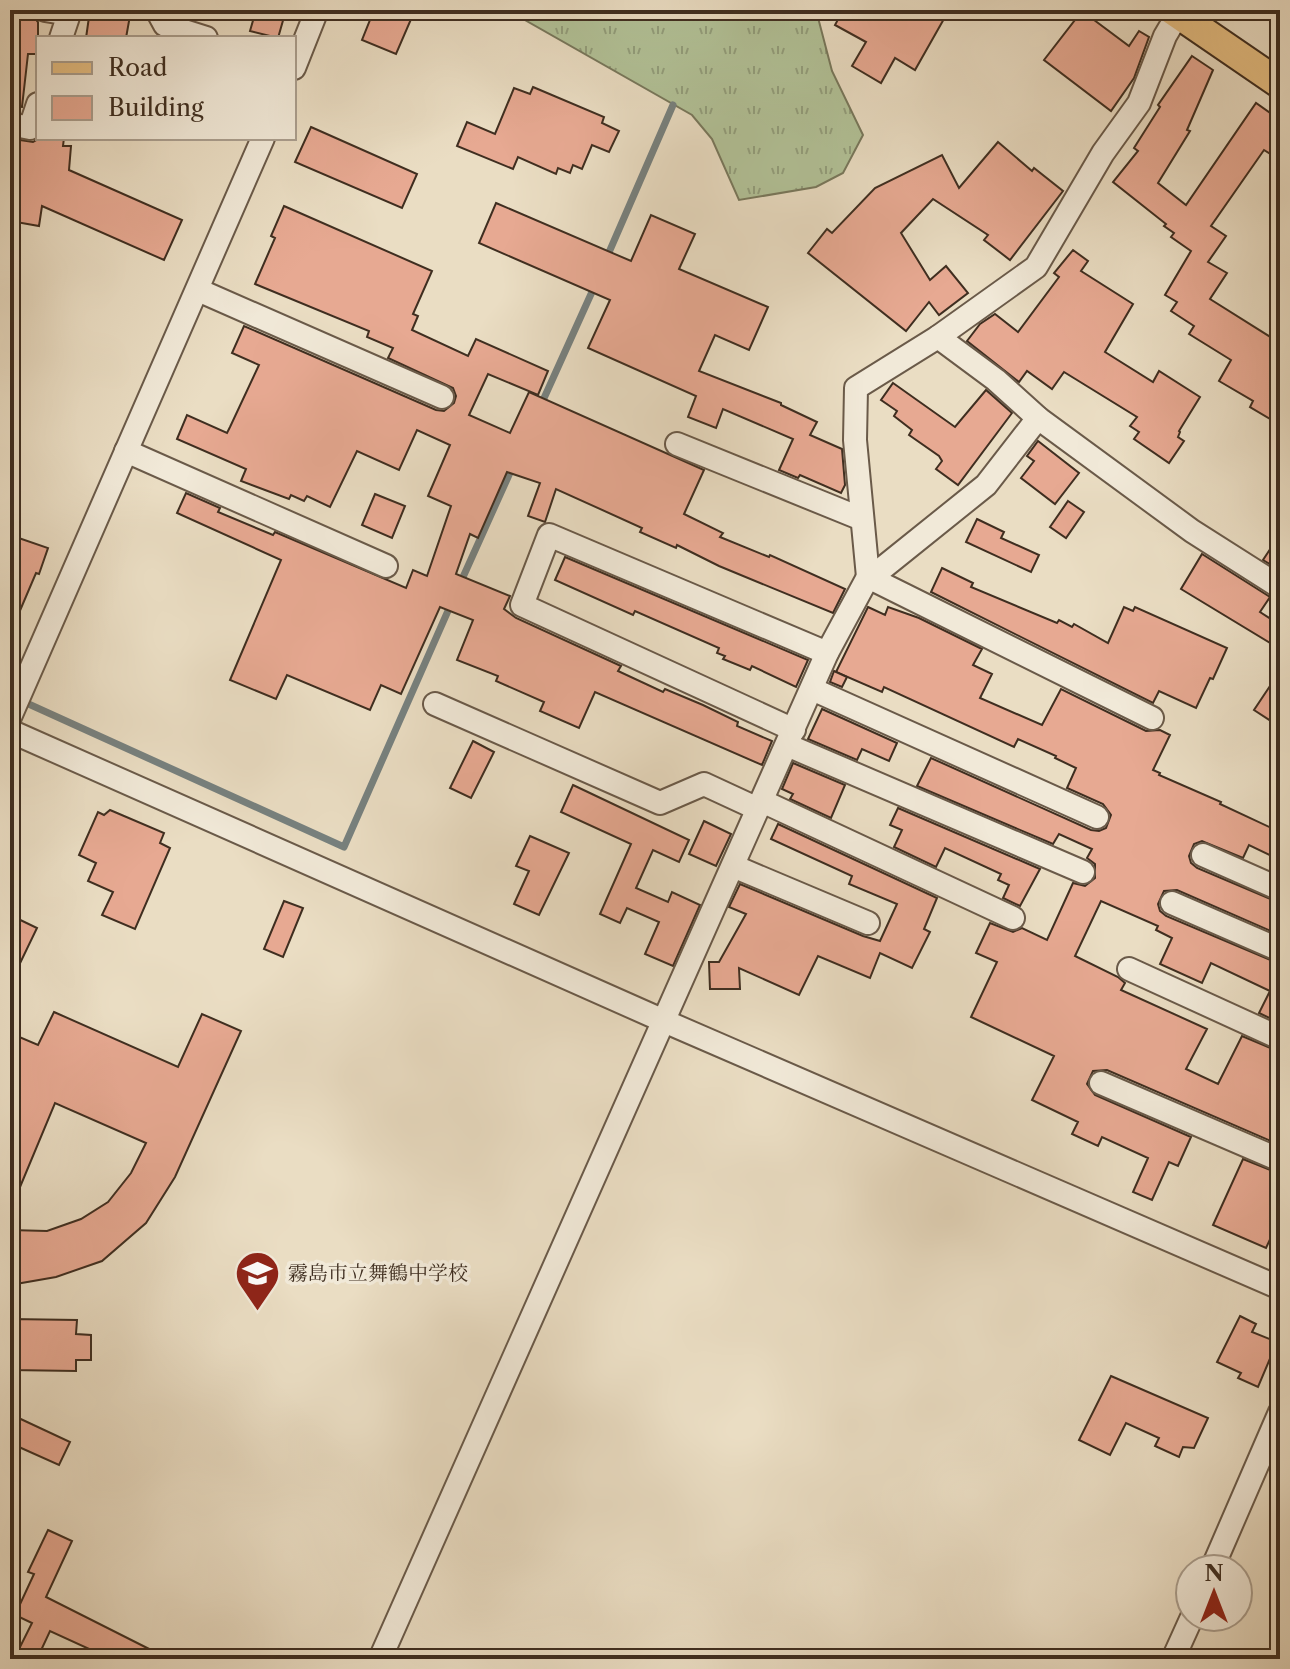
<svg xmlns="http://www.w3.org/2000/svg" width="1290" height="1669" font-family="'Libre Caslon Text','Noto Serif JP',serif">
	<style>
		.grass { fill: url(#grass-tufts); stroke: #78785c; stroke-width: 2 }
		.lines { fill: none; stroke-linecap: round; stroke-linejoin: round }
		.stream { stroke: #77817f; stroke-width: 7 }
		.building { fill: #e7a992; stroke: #3f2e20; stroke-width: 2 }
		.minor-casing { stroke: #6a5a49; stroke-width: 26 }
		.major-casing { stroke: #3f2e20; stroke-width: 32 }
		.minor { stroke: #f1e9d8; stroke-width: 22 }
		.major { stroke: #e5be82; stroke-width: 28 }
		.labels { text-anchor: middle; stroke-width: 7; stroke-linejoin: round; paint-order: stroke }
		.poi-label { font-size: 20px; fill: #3f2e20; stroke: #f1e9d8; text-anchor: start }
	</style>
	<defs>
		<pattern id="grass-tufts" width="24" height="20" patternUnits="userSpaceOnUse" patternTransform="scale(2)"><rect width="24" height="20" fill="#b2c298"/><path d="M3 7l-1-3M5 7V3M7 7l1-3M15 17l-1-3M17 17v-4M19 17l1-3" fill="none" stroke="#929e7c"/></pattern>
	</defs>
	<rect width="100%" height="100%" fill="#eaddc3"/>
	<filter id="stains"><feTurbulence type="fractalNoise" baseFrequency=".0025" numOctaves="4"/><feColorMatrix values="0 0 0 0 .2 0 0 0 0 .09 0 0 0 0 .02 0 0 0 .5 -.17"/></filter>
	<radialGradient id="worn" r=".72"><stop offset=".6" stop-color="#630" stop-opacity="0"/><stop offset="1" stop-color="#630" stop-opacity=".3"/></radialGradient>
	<polygon class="grass" points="528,10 816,10 832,71 863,135 843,173 816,187 739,200 712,139 692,115 525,20"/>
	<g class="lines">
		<g class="stream">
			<polyline points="607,257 673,105"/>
			<polyline points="540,407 596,283"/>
			<polyline points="459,586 513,466"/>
			<polyline points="22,701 344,847 451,604"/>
		</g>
	</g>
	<g class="building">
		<polygon points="90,10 131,10 126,38 86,38"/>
		<polygon points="256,10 284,17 278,38 250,31"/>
		<polygon points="374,10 415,10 396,54 362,40"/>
		<polygon points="843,10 949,10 915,70 895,58 881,83 852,66 866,42 835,25"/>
		<polygon points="1082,11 1129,46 1139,31 1149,37 1134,78 1111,111 1044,60"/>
		<polygon points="14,13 33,16 38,22 38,54 28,54 22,107 10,106 10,40"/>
		<polygon points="1192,56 1213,70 1187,130 1190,131 1158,183 1186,205 1256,103 1280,120 1280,160 1264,150 1211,226 1226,236 1208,262 1227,273 1210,299 1280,343 1280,425 1250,407 1253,401 1219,381 1231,360 1189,334 1194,326 1171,311 1177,302 1165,295 1191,251 1171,237 1174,233 1164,226 1166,224 1113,182 1138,151 1134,148 1160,107 1158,105"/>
		<polygon points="533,87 604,117 602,123 619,131 609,152 592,145 582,169 573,165 570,173 558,168 556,174 518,157 513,169 457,146 467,122 495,134 514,88 530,94"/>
		<polygon points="311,127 417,174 402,208 295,162"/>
		<polygon points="40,138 64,138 63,146 71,146 69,170 182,220 164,260 42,206 39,226 16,222 18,212 10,211 10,188 15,189 20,140 33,142"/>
		<polygon points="998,142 1032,171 1034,168 1063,191 1010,260 984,240 988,235 933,199 901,233 930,280 946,266 968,293 939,315 929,302 906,331 808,253 827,229 832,233 875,188 942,155 959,188"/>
		<polygon points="496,203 631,261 651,215 695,234 679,269 768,307 749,350 715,335 699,371 781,403 781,405 817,422 810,435 842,449 845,485 841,493 800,475 798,478 779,470 793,439 723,409 716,428 688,417 696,396 588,348 610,300 479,243"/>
		<polygon points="284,206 432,271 413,314 418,316 412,330 468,356 476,339 548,371 538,395 488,374 469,415 510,433 529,392 704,470 684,514 723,533 720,537 769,557 770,555 845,589 833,613 719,566 677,545 676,548 640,532 642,528 556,489 545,522 528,516 540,483 507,472 478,538 470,534 456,574 510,596 504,609 516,618 621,666 618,671 663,692 665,689 703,705 738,722 737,726 772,741 762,765 595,692 579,728 540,711 544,702 496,681 498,676 457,660 473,620 440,607 401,694 381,685 370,710 287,675 276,699 230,680 281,560 177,513 186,493 220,508 218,512 273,535 275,532 406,588 413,570 427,576 451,506 428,496 450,445 417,430 399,470 357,451 330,507 307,496 304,501 291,495 289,499 241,481 246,469 177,439 187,415 227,433 230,427 259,365 232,353 244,326 436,410 444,411 454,403 456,396 453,388 388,358 393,348 367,337 369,331 255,284 275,238 271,236"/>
		<polygon points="1073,250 1088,261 1081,271 1133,304 1105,352 1153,382 1159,371 1200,397 1179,431 1180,432 1178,437 1184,441 1169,463 1134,439 1139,432 1130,426 1137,417 1064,372 1052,389 1027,371 1019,382 967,341 980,324 995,314 1018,332 1059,277 1054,273"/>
		<polygon points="893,383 955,427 986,390 1012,413 958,485 936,469 942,461 939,456 909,435 912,430 894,416 897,411 881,400"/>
		<polygon points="1038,441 1079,473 1055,504 1021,478 1034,461 1027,456"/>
		<polygon points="375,494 405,506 392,538 362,525"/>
		<polygon points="1068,501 1084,512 1066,538 1050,527"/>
		<polygon points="977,519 1004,532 1001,538 1039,555 1031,572 966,542"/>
		<polygon points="1280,534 1280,570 1263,560"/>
		<polygon points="10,535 48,548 39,574 36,573 10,634"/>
		<polygon points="1202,554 1270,597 1260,612 1280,625 1280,649 1181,589"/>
		<polygon points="565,557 808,660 796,687 752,666 750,670 723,659 725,656 717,653 719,648 635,611 633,615 555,580"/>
		<polygon points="942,568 973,583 971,587 1057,623 1059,620 1072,627 1074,624 1108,643 1124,607 1133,611 1135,607 1227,648 1213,679 1210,678 1196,708 1159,691 1153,703 931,592"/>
		<polygon points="868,607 885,615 888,607 919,618 982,649 973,665 992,674 980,698 1042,725 1061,689 1146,731 1160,730 1170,735 1153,770 1160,773 1159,775 1221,802 1220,804 1280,832 1280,860 1249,845 1243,858 1202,841 1194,844 1189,856 1191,863 1197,868 1280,903 1280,935 1177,890 1164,891 1158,904 1160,911 1166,916 1280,964 1280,1023 1259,1013 1270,991 1211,963 1202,983 1160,964 1172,938 1156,930 1158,926 1101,901 1075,956 1118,977 1125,983 1121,990 1207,1029 1186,1069 1218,1084 1242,1036 1280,1052 1280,1145 1107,1070 1093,1071 1087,1084 1095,1095 1191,1137 1178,1166 1169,1162 1152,1200 1133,1192 1148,1158 1102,1137 1098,1146 1072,1134 1078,1122 1032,1100 1054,1056 971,1017 997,962 976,953 990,923 1013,932 1022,928 1047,940 1073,883 1085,886 1095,878 1095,864 1087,858 1092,849 1059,834 1053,844 917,786 931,758 1091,830 1099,831 1106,828 1111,815 1103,804 1067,788 1076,768 1055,758 1056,756 1018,739 1014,747 884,687 882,692 836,672"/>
		<polygon points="834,671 847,677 842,687 830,682"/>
		<polygon points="1280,671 1280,727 1254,710"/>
		<polygon points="822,709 897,743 889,761 862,749 857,760 808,739"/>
		<polygon points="473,741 494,752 471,798 450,788"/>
		<polygon points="793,763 845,785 831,818 790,799 793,794 782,789"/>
		<polygon points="573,785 689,840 679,862 653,850 636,888 668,902 672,892 700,905 673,966 645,954 659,922 627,908 620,923 600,914 631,844 561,812"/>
		<polygon points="898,808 1040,869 1020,906 1003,898 1009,885 998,880 1001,874 945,848 936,867 894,847 902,830 890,825"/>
		<polygon points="110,810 164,833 160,843 170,848 135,929 102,915 113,892 88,881 96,863 79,855 98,812 104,815"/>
		<polygon points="704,821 731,834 716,866 689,854"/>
		<polygon points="778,824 937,898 924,929 930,932 912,968 880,953 870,978 818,956 799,995 739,968 740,989 710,989 709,962 719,962 746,914 729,907 740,884 863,936 880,941 897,904 849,884 852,876 771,839"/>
		<polygon points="530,836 569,853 539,915 514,904 529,871 516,866"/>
		<polygon points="284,901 303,908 283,957 264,949"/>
		<polygon points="10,915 37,928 10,984"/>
		<polygon points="54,1012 178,1067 202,1014 241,1031 175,1177 146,1223 102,1261 56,1277 10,1285 10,1230 47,1231 81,1219 108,1202 131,1173 146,1143 55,1103 10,1211 10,1033 38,1045"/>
		<polygon points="1243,1159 1280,1174 1280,1218 1266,1248 1213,1225"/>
		<polygon points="1240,1316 1256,1324 1252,1332 1277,1342 1258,1387 1238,1378 1241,1373 1217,1362"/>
		<polygon points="10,1319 77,1320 76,1334 91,1335 91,1360 76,1360 76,1371 10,1370"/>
		<polygon points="1111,1376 1208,1418 1194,1448 1183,1447 1179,1457 1155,1446 1159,1438 1126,1423 1110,1455 1079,1440"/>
		<polygon points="10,1414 70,1442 59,1465 10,1443"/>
		<polygon points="48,1530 72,1541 46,1597 169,1659 111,1659 50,1631 37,1659 14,1659 32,1623 15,1615 34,1574 28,1572"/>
	</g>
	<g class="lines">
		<defs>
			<g id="minor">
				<polyline points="45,10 69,14 61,38"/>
				<polyline points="160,10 159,14 165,25 206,38"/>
				<polyline points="294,68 317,10"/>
				<polyline points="10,124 30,128 38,104"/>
				<polyline points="198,290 442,397"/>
				<polyline points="938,337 996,380 1038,418 1192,531 1280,587"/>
				<polyline points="677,444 862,519"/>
				<polyline points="126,451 386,566"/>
				<polyline points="868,577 855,440 856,388 938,337 1036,267 1103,153 1139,103 1165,36 1178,14"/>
				<polyline points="868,577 1152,718"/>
				<polyline points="812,689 1097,817"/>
				<polyline points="435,704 660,803 704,784 758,809"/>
				<polyline points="10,717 263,138"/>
				<polyline points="794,730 522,605 549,535 827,653"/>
				<polyline points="10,731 664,1021 1280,1288"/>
				<polyline points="787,745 1083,872"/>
				<polyline points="762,801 1013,918"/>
				<polyline points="1203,855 1280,889"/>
				<polyline points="733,866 868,923"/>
				<polyline points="1172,903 1280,950"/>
				<polyline points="1129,969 1280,1038"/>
				<polyline points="1101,1083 1280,1160"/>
				<polyline points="1212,1569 1280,1412"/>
				<polyline points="380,1659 827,653 868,577 879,571 986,485 1038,418"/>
				<polyline points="1173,1659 1192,1617"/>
			</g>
			<polyline id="major" points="1172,10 1280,84"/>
		</defs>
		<use href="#minor" class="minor-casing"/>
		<use href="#major" class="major-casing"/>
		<use href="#minor" class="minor"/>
		<use href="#major" class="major"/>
	</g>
	<defs>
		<symbol id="school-pin" viewBox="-11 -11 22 30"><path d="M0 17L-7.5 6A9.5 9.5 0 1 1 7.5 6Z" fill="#8f2418" stroke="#f1e9d8"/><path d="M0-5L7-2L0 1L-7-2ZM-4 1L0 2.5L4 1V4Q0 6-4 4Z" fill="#fff"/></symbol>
	</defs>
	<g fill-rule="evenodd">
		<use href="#school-pin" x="232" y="1248" width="51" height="69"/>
	</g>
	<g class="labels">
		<g class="poi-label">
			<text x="288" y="1280">霧島市立舞鶴中学校</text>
		</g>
	</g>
	<rect width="1290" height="1669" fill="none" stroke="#eaddc3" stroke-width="40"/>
	<rect x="12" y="12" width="1266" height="1645" fill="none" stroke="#3f2e20" stroke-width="4"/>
	<rect x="20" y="20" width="1250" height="1629" fill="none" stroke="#3f2e20" stroke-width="2"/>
	<rect x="36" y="36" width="260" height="104" fill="#f1e9d8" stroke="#aa9e8e" stroke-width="2"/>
	<rect x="52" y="62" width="40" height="12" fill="#e5be82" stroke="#aa9e8e" stroke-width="2"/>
	<text x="108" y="76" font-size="24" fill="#3f2e20">Road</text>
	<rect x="52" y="96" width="40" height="24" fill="#e7a992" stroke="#aa9e8e" stroke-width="2"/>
	<text x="108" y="116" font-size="24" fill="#3f2e20">Building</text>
	<g transform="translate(1214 1593)"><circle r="38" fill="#f1e9d8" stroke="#aa9e8e" stroke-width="2"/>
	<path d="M0-6L14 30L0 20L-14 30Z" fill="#8f2418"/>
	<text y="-12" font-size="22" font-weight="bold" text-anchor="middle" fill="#3f2e20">N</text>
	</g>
	<rect width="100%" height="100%" filter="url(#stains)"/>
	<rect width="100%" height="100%" fill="url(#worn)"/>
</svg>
